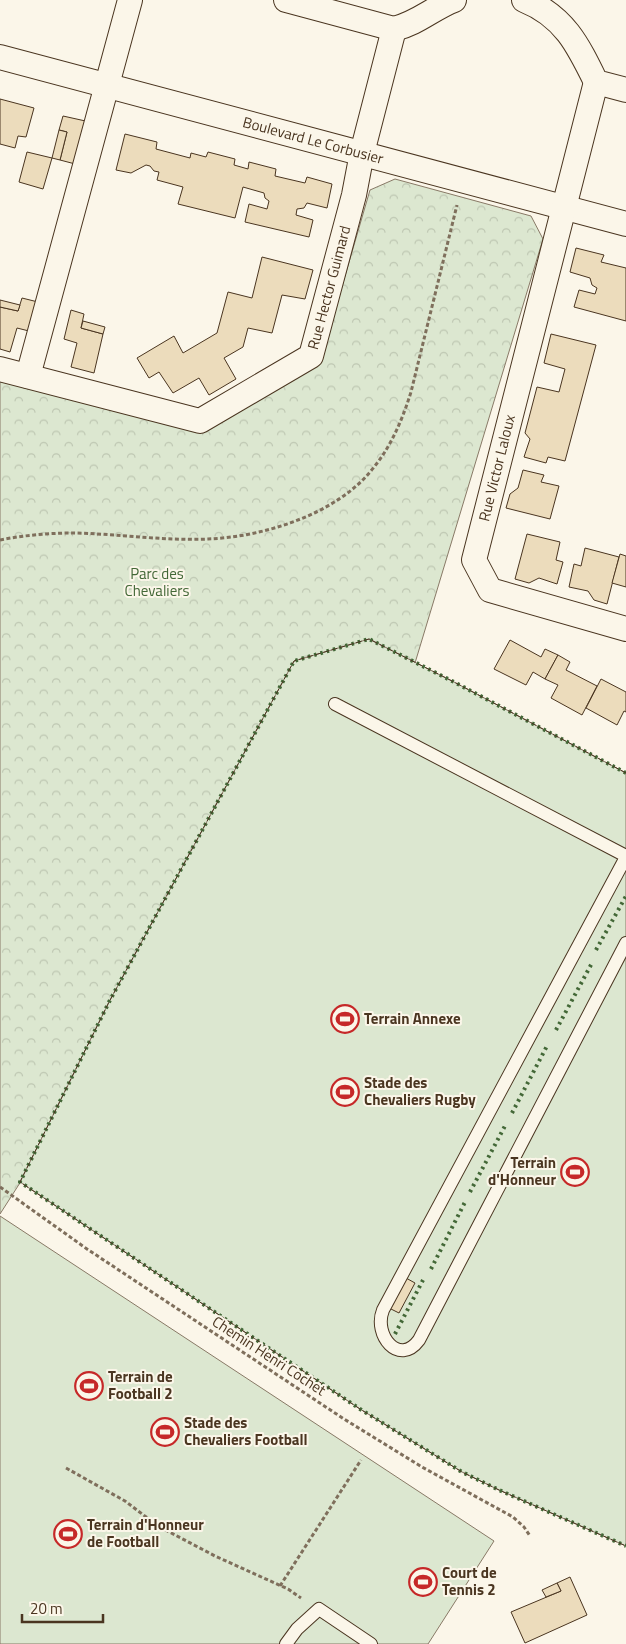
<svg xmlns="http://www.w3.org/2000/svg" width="626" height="1644" font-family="'Titillium Web',sans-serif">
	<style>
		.park { fill: url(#park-crowns); stroke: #887966 }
		.pitch { fill: #dce7d0; stroke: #887966 }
		.building { fill: #ecdcbc; stroke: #4a3520 }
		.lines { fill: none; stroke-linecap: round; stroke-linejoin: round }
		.lane-casing { stroke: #4a3520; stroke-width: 14 }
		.street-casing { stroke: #4a3520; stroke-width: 26 }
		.path { stroke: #7f6f5c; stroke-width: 3; stroke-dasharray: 4 2.5; stroke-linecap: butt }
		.lane { stroke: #fbf6e9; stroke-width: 12 }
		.street { stroke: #fbf6e9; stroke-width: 24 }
		.hedge { stroke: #436837; stroke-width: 4; stroke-dasharray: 2.5 4; stroke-linecap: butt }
		.fence { stroke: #4a3520; stroke-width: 1; stroke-dasharray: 6 2.5; stroke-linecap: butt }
		.labels { text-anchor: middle; stroke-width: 4; stroke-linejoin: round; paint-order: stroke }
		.street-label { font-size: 15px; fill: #4a3520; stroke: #fbf6e9 }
		.park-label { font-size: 15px; fill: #436837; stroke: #fbf6e9 }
		.poi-label { font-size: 15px; font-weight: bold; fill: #4a3520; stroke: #fbf6e9; text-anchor: start }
	</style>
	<defs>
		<pattern id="park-crowns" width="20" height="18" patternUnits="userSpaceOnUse" patternTransform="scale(1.25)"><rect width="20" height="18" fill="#dce7d0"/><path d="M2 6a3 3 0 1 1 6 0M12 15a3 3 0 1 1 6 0" fill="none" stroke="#bec7b2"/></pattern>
	</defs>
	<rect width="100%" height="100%" fill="#fbf6e9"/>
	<polygon class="park" points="395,179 531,216 543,239 415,663 369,639 0,1214 0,379 203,431 320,362 370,190"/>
	<g class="pitch">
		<polygon points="369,639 454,682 626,773 626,1546 499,1490 462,1472 360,1409 20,1182 109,1002 294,661"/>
		<polygon points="0,1216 494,1541 428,1644 0,1644"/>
	</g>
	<g class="building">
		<polygon points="0,99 34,108 26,137 18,136 15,148 0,144"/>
		<polygon points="63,116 90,122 79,165 60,160 67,132 59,130"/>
		<polygon points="59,130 67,132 60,160 52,158"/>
		<polygon points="125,134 157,142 156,149 190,158 191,153 206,157 208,152 235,159 234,165 248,169 249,162 276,169 275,176 305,183 307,177 332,184 327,208 307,203 304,208 297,209 296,215 313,220 309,237 245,222 249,204 267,209 269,201 265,198 264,193 243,187 235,218 178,204 183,187 157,180 159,172 154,171 150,166 146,165 131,173 116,170"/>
		<polygon points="27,152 52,158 43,189 19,182"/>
		<polygon points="576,248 604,255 601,262 626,268 626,321 574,307 579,290 595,294 597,288 592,285 590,278 570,272"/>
		<polygon points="262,257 313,270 305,299 282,295 272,333 248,328 243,347 224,358 236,379 209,395 199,378 173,393 159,372 149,378 137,358 174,336 183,353 217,333 228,292 252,298"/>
		<polygon points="22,298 38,302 29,331 17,328 10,352 0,349 0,307 18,311"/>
		<polygon points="0,300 20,305 18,311 0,307"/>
		<polygon points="71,310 84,314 81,328 103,334 94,373 71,367 77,343 64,339"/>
		<polygon points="83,321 105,327 103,334 81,328"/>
		<polygon points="551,334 596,345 565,461 548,457 546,463 524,457 530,439 525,433 537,387 559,392 565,369 544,363"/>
		<polygon points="523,470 544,475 541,482 559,486 550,519 506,508 510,494 518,488"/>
		<polygon points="527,534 560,542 556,560 563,562 557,584 539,578 529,583 515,579"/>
		<polygon points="585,548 619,557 607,604 594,600 588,591 569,587 574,564 581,566"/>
		<polygon points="620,554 626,556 626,587 612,583"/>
		<polygon points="510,640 541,657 545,649 558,655 545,679 533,672 526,685 494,669"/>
		<polygon points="558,655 570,662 566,670 597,686 582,715 551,698 558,685 545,679"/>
		<polygon points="601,679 626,692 626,712 624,711 617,725 586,708"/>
		<polygon points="406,1278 415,1283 399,1313 389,1308"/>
		<polygon points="570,1577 587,1615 525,1643 511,1612 561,1591 557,1583"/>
		<polygon points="557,1583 561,1591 546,1597 542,1590"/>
	</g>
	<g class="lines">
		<defs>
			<g id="lane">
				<polyline points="335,704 626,856"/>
				<path d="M 626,857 L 383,1310 C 373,1335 399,1367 419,1340 L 626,943"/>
				<polyline points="286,1644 297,1629 319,1609 371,1644"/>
			</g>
			<g id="street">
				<path d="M 286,0 L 394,29 C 418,23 433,8 454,0"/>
				<path d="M 524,0 C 564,16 578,45 596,82 L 626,90"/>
				<path id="s1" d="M 0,57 L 626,224"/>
				<polyline points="596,82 474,560 490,590 626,629"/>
				<path id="s2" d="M 0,369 L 200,421 L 311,356 L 354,195 L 362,153 L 394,29"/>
				<polyline points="28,376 130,0"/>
			</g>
		</defs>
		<use href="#lane" class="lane-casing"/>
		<use href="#street" class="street-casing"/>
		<g class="path">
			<path d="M 0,540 C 25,535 50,533 75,533 C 120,534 164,541 208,539 C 262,537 334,515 370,472 C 390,449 402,421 411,392 L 457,205"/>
			<polyline points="0,1187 87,1249 344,1419 422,1467 513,1517 524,1527 530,1536"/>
			<polyline points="66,1468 125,1501 158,1526 215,1556 288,1589 301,1598"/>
			<polyline points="280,1586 361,1460"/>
		</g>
		<use href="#lane" class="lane"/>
		<use href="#street" class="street"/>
		<g class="hedge">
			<polyline points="626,773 454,682 369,639 294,661 109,1002 20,1182 360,1409 462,1472 499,1490 626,1546"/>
			<polyline points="596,950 626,896"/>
			<polyline points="556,1030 592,963"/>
			<polyline points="512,1113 548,1044"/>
			<polyline points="470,1192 506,1124"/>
			<polyline points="431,1269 465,1202"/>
			<polyline points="395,1334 423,1280"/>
		</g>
		<polyline class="fence" points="626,773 454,682 369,639 294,661 109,1002 20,1182 360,1409 462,1472 499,1490 626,1546"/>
	</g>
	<defs>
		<symbol id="stadium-ring" viewBox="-11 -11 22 22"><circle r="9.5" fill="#fbf6e9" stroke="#c62828" stroke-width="1.5"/><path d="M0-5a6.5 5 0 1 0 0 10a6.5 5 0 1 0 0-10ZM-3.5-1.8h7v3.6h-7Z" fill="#c62828"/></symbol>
	</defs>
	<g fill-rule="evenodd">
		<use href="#stadium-ring" x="329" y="1003" width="32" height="32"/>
		<use href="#stadium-ring" x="329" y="1076" width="32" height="32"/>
		<use href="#stadium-ring" x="559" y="1156" width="32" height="32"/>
		<use href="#stadium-ring" x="73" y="1370" width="32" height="32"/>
		<use href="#stadium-ring" x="149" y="1416" width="32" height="32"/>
		<use href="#stadium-ring" x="52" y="1518" width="32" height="32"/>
		<use href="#stadium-ring" x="407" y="1566" width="32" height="32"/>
	</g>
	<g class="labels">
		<g class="street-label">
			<text dy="5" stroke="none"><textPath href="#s1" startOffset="324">Boulevard Le Corbusier</textPath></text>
			<text dy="5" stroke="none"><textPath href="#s2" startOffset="406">Rue Hector Guimard</textPath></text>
			<text transform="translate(497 468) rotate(-76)" y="5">Rue Victor Laloux</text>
			<text transform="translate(269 1356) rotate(33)" y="5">Chemin Henri Cochet</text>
		</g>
		<g class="park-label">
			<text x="157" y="579">Parc des<tspan x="157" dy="17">Chevaliers</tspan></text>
		</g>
		<g class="poi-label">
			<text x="364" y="1024">Terrain Annexe</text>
			<text x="364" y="1088">Stade des<tspan x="364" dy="17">Chevaliers Rugby</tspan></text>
			<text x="556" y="1168" text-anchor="end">Terrain<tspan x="556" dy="17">d'Honneur</tspan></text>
			<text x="108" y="1382">Terrain de<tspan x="108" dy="17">Football 2</tspan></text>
			<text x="184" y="1428">Stade des<tspan x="184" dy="17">Chevaliers Football</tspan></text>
			<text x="87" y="1530">Terrain d'Honneur<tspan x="87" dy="17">de Football</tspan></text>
			<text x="442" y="1578">Court de<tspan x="442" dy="17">Tennis 2</tspan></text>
		</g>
	</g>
	<path d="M22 1614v8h81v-8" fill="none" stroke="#4a3520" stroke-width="2.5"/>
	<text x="30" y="1614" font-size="15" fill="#4a3520" stroke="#fbf6e9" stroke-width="4" paint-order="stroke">20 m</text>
</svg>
